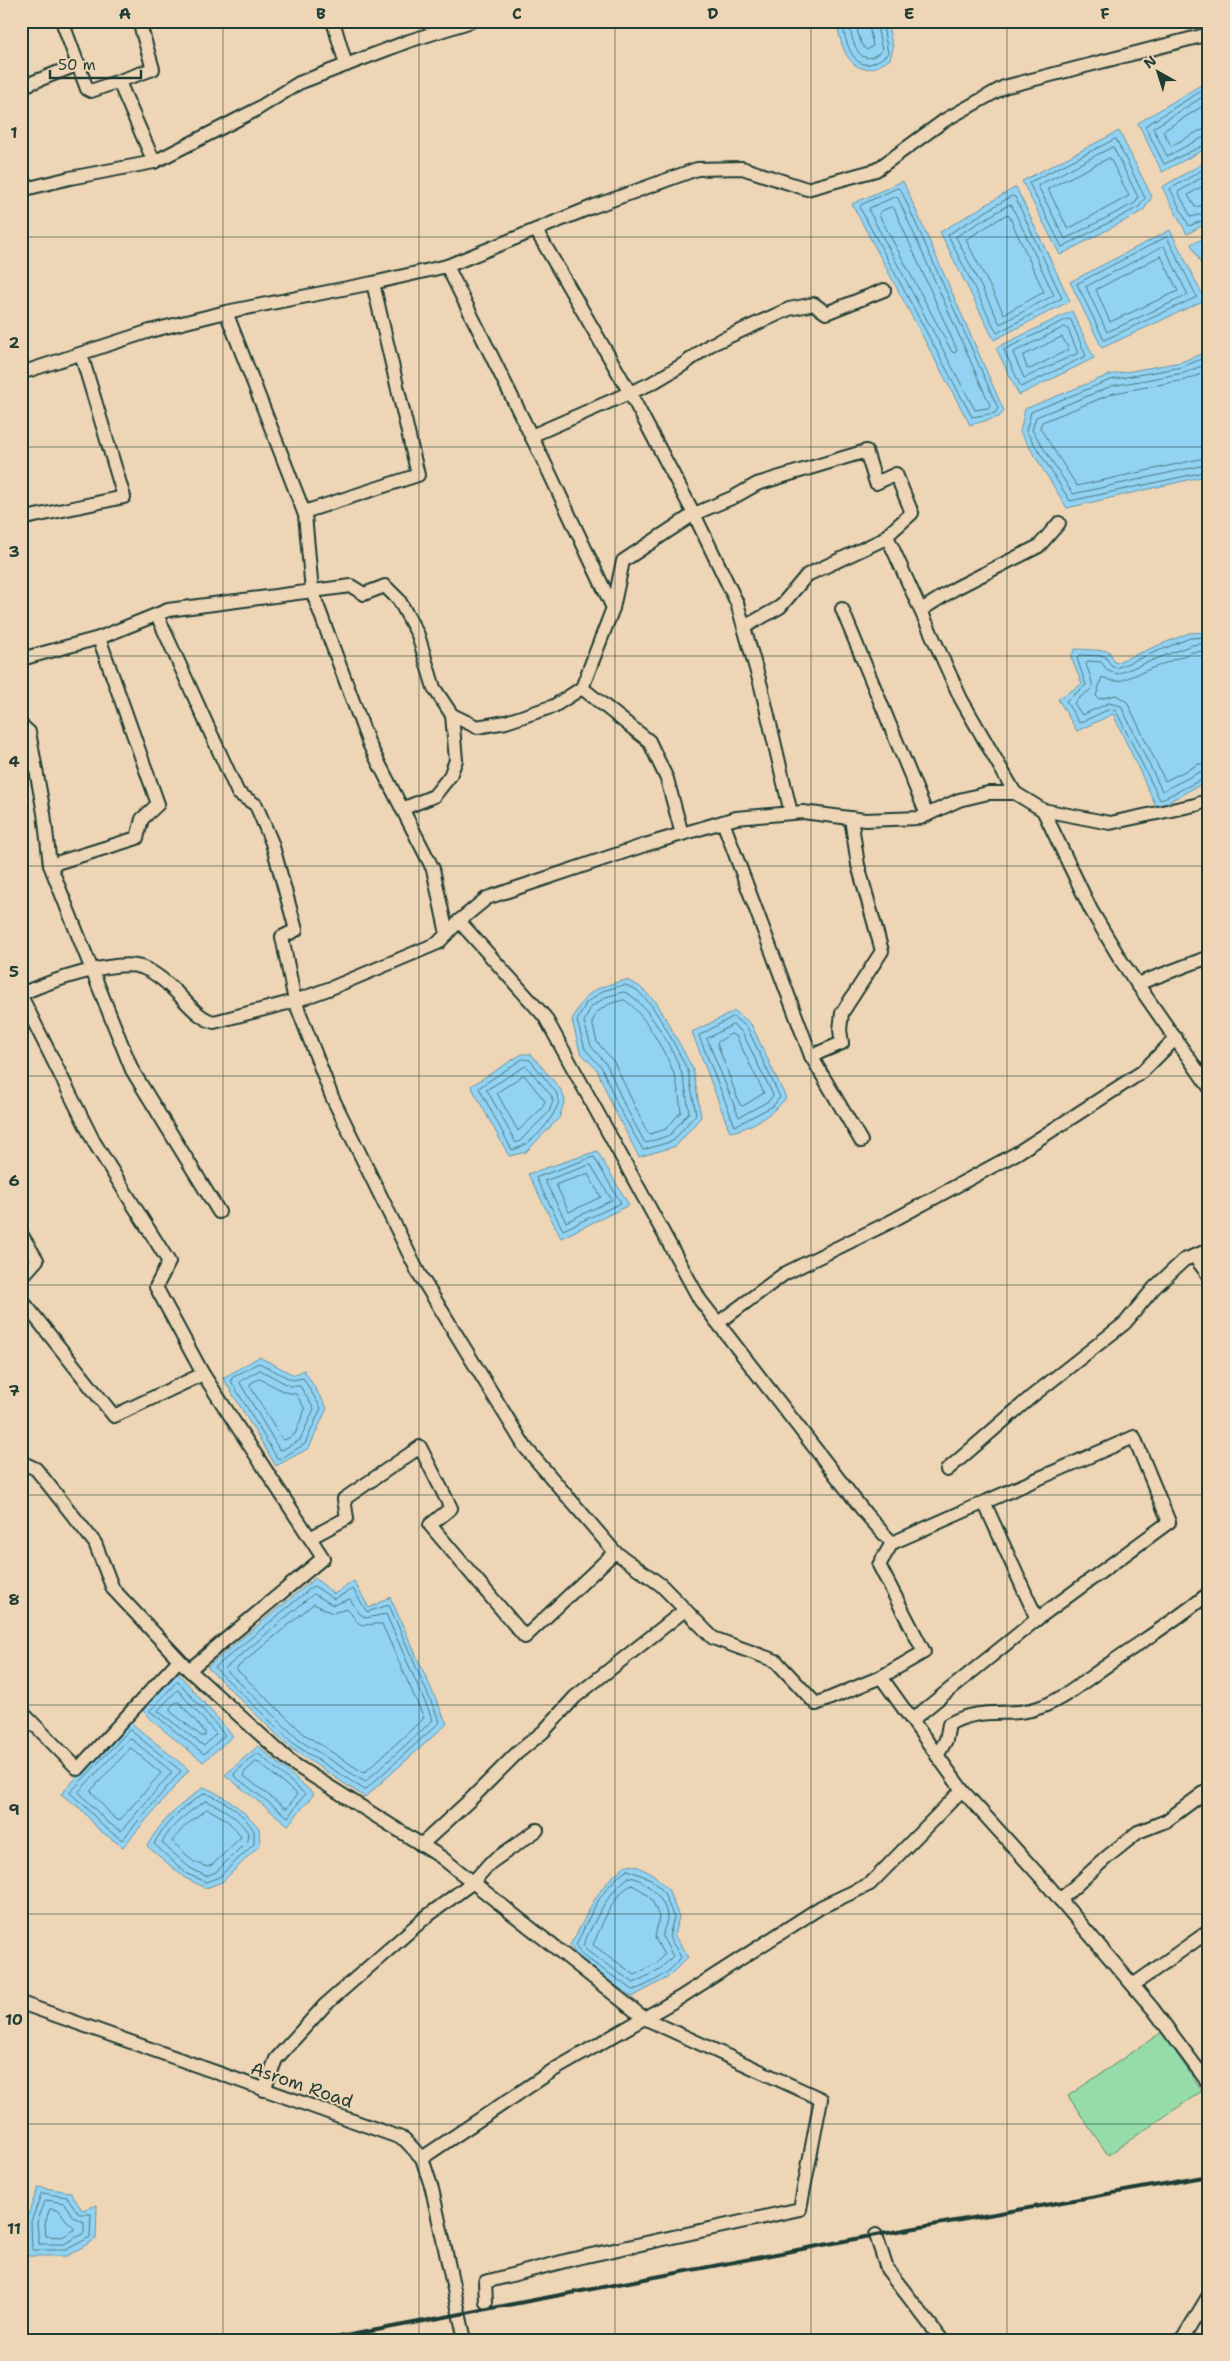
<svg xmlns="http://www.w3.org/2000/svg" width="1230" height="2361" font-family="'Shantell Sans',sans-serif">
	<style>
		.green { fill: #96dca9; stroke: #5a8c6e }
		.water { fill: #92d2f3; stroke: #6496a7 }
		.lines { fill: none; stroke-linecap: round; stroke-linejoin: round }
		.shore { stroke: #4d7980; stroke-width: 1 }
		.minor-casing { stroke: #1f3d34; stroke-width: 16 }
		.minor { stroke: #eed5b6; stroke-width: 12 }
		.rail { stroke: #1f3d34; stroke-width: 4 }
		.grid { fill: none; stroke: #1f3d34; stroke-width: 1; stroke-opacity: 0.55 }
		.labels { text-anchor: middle; stroke-width: 4; stroke-linejoin: round; paint-order: stroke }
		.street-label { font-size: 18px; fill: #1f3d34; stroke: #eed5b6 }
		.neatline { fill: none; stroke: #1f3d34; stroke-width: 2 }
		.grid-label { font-size: 16px; text-anchor: middle; font-weight: bold; fill: #1f3d34 }
	</style>
	<rect width="100%" height="100%" fill="#eed5b6"/>
	<filter id="ink" filterUnits="userSpaceOnUse"><feTurbulence type="fractalNoise" baseFrequency=".02" numOctaves="2"/><feDisplacementMap in="SourceGraphic" scale="10" xChannelSelector="R" yChannelSelector="G"/><feConvolveMatrix kernelMatrix="1 2 1 2 8 2 1 2 1" color-interpolation-filters="sRGB"/></filter>
	<g filter="url(#ink)">
		<polygon class="green" points="1162,2032 1202,2091 1108,2155 1068,2096"/>
		<g class="water">
			<path d="M 837,21 L 887,21 L 893,48 L 890,59 C 855,85 841,54 837,21 Z"/>
			<polygon points="1209,80 1209,147 1162,172 1138,123"/>
			<polygon points="1119,131 1152,197 1143,211 1060,255 1022,181"/>
			<polygon points="1209,160 1209,222 1187,234 1162,187"/>
			<polygon points="903,181 1004,411 999,417 970,425 852,204"/>
			<polygon points="1016,187 1070,301 994,340 940,232"/>
			<polygon points="1170,230 1205,300 1102,348 1070,282"/>
			<polygon points="1209,236 1209,280 1191,244"/>
			<polygon points="1072,311 1094,358 1019,395 996,348"/>
			<polygon points="1209,351 1209,475 1067,508 1020,432 1025,409 1109,375 1181,362"/>
			<polygon points="1209,632 1209,780 1157,808 1113,714 1077,731 1058,699 1082,684 1071,657 1075,649 1109,651 1115,663 1189,633"/>
			<path d="M 626,980 L 639,986 L 657,1003 L 672,1030 L 693,1069 L 701,1117 L 676,1146 L 639,1157 L 614,1109 L 597,1070 L 580,1052 L 572,1020 C 586,990 595,988 626,980 Z"/>
			<path d="M 735,1011 L 751,1024 L 786,1098 C 774,1113 750,1129 730,1132 L 692,1032 Z"/>
			<polygon points="522,1054 531,1054 561,1090 565,1100 559,1118 526,1152 509,1156 471,1086"/>
			<polygon points="597,1151 629,1205 561,1238 528,1174"/>
			<polygon points="259,1357 294,1375 304,1370 327,1408 309,1448 276,1466 223,1378"/>
			<polygon points="315,1578 334,1594 354,1581 369,1608 390,1597 447,1724 365,1797 292,1749 207,1667"/>
			<polygon points="178,1673 233,1736 203,1762 150,1719 142,1709"/>
			<polygon points="130,1722 189,1770 123,1847 99,1830 82,1810 61,1794"/>
			<polygon points="258,1746 314,1794 288,1825 225,1775"/>
			<path d="M 204,1787 C 226,1797 243,1809 259,1828 L 260,1845 L 222,1882 L 206,1888 L 185,1878 L 147,1846 C 162,1819 180,1805 204,1787 Z"/>
			<path d="M 626,1865 L 636,1866 L 654,1875 L 668,1889 L 679,1917 L 674,1935 L 688,1957 L 667,1978 L 632,1997 L 578,1958 L 570,1945 C 590,1913 593,1890 626,1865 Z"/>
			<polygon points="38,2187 70,2192 82,2210 97,2205 96,2239 67,2256 27,2256 26,2221"/>
		</g>
		<g class="lines">
			<g class="shore">
				<path d="M 842,21 C 844,36 852,74 875,62 C 880,60 884,57 888,53 L 882,21"/>
				<path d="M 849,21 C 851,39 859,73 882,50 L 876,21"/>
				<path d="M 856,21 C 857,31 860,45 867,50 L 873,46 L 868,21"/>
				<polyline points="1209,86 1145,126 1164,164 1209,143"/>
				<polyline points="1209,93 1153,128 1167,156 1202,138 1209,137"/>
				<polyline points="1209,102 1163,131 1171,146 1199,131 1209,129"/>
				<polygon points="1116,139 1145,198 1139,207 1062,247 1029,183"/>
				<polygon points="1113,147 1138,197 1135,203 1065,239 1038,186"/>
				<polygon points="1110,158 1129,196 1068,229 1048,189"/>
				<polyline points="1209,166 1170,189 1189,226 1209,218"/>
				<polyline points="1209,173 1178,192 1191,217 1209,212"/>
				<polyline points="1209,182 1188,195 1195,207 1209,204"/>
				<polygon points="898,188 901,190 998,408 995,413 972,417 860,208 861,205"/>
				<polygon points="1012,196 1015,197 1062,298 997,333 948,235"/>
				<polygon points="895,197 898,198 990,405 988,408 975,410 869,211 870,208"/>
				<polygon points="1009,205 1012,206 1054,295 1000,324 956,237"/>
				<polygon points="891,207 894,208 957,350 955,353 952,352 879,215 880,212"/>
				<polygon points="1006,215 1009,216 1044,292 1004,314 966,240"/>
				<polygon points="1167,237 1197,297 1104,340 1077,284"/>
				<polygon points="1164,246 1188,295 1107,332 1086,287"/>
				<polygon points="1161,256 1178,291 1110,322 1096,290"/>
				<polygon points="1068,319 1071,320 1086,356 1021,387 1004,350"/>
				<polygon points="1065,327 1068,329 1078,353 1024,378 1013,353"/>
				<polygon points="1062,337 1068,347 1068,350 1030,369 1027,368 1023,356"/>
				<polyline points="1209,356 1182,367 1110,380 1031,412 1026,431 1070,501 1209,471"/>
				<polyline points="1209,363 1184,373 1112,386 1036,417 1032,430 1073,494 1209,464"/>
				<polyline points="1209,371 1185,380 1114,393 1042,422 1040,428 1077,486 1209,457"/>
				<polyline points="1209,637 1190,638 1116,668 1111,666 1105,656 1079,655 1077,658 1086,685 1066,701 1079,723 1110,709 1116,711 1160,800 1209,776"/>
				<path d="M 1209,643 L 1192,645 L 1117,674 L 1108,671 L 1101,662 L 1088,661 L 1086,664 C 1098,697 1092,684 1074,703 L 1082,715 L 1109,703 L 1121,706 L 1162,791 L 1202,771 L 1209,769"/>
				<polyline points="1209,651 1193,652 1120,681 1112,681 1102,677 1096,696 1099,699 1116,695 1127,702 1165,781 1199,764 1209,762"/>
				<polygon points="625,985 637,990 652,1006 668,1032 688,1071 696,1114 673,1141 643,1150 618,1106 602,1068 585,1049 577,1021 586,1003 603,991"/>
				<path d="M 624,992 C 644,997 676,1054 682,1074 C 686,1086 687,1100 689,1112 L 670,1135 L 646,1143 L 644,1141 L 624,1104 L 607,1065 L 591,1046 L 584,1022 L 591,1007 L 606,997 Z"/>
				<path d="M 624,1000 C 639,1005 671,1061 675,1077 C 678,1088 680,1101 681,1112 L 666,1129 L 650,1134 L 647,1132 L 614,1062 L 597,1042 L 592,1022 L 597,1012 L 609,1004 Z"/>
				<polygon points="733,1017 747,1027 780,1097 773,1106 735,1126 699,1036"/>
				<polygon points="733,1025 742,1032 773,1095 769,1101 739,1117 707,1039"/>
				<polygon points="731,1034 736,1036 764,1093 743,1106 740,1105 717,1043"/>
				<path d="M 523,1059 L 530,1060 L 556,1092 L 559,1101 C 553,1120 533,1145 512,1150 L 479,1088 Z"/>
				<polygon points="526,1066 551,1095 553,1101 549,1112 520,1141 516,1143 487,1090"/>
				<polygon points="524,1075 545,1101 542,1108 518,1131 497,1093"/>
				<polygon points="594,1157 621,1203 563,1230 536,1178"/>
				<polygon points="591,1165 612,1200 566,1222 545,1181"/>
				<polygon points="588,1174 601,1197 569,1212 556,1185"/>
				<polygon points="259,1363 292,1380 303,1378 321,1408 305,1444 280,1459 277,1458 231,1381 232,1378"/>
				<polygon points="260,1370 290,1386 300,1386 314,1409 300,1440 282,1450 279,1449 240,1383 241,1381"/>
				<polygon points="260,1379 285,1392 296,1394 305,1409 295,1434 285,1440 282,1439 250,1386 251,1383"/>
				<polygon points="314,1586 334,1599 353,1589 367,1612 389,1605 440,1722 365,1790 295,1745 215,1668"/>
				<polygon points="314,1594 333,1605 350,1599 359,1613 366,1618 386,1614 433,1720 365,1782 299,1740 225,1669"/>
				<path d="M 314,1604 L 332,1613 L 348,1609 C 363,1632 360,1623 382,1624 L 424,1718 L 364,1773 L 304,1734 L 236,1669 Z"/>
				<polygon points="178,1681 225,1735 204,1754 150,1711"/>
				<polygon points="178,1690 216,1734 204,1746 158,1711"/>
				<polygon points="176,1702 179,1702 205,1732 205,1736 201,1736 170,1711 170,1708"/>
				<polygon points="130,1730 181,1771 122,1840 103,1826 86,1807 70,1793"/>
				<polygon points="130,1738 172,1772 121,1831 107,1822 79,1792"/>
				<polygon points="131,1748 161,1773 119,1821 112,1816 91,1791"/>
				<polygon points="256,1754 259,1754 305,1794 288,1817 234,1776 235,1773"/>
				<polygon points="256,1762 259,1763 297,1794 287,1808 285,1808 244,1776 244,1773"/>
				<path d="M 205,1793 C 224,1800 244,1813 254,1831 L 254,1844 L 219,1877 L 206,1882 L 187,1874 L 154,1844 C 164,1823 185,1805 205,1793 Z"/>
				<path d="M 206,1801 C 222,1807 239,1818 248,1833 L 247,1841 L 216,1872 L 206,1876 L 190,1868 L 162,1843 C 170,1826 190,1810 206,1801 Z"/>
				<path d="M 207,1809 C 219,1814 235,1825 241,1837 L 212,1865 L 207,1867 L 194,1862 L 172,1841 L 184,1827 Z"/>
				<path d="M 628,1870 L 651,1879 L 663,1891 L 674,1917 L 669,1937 L 681,1957 C 672,1972 650,1985 633,1990 L 582,1955 L 576,1945 C 589,1919 601,1885 628,1870 Z"/>
				<path d="M 629,1877 C 645,1878 668,1901 667,1919 C 666,1926 662,1931 663,1938 L 673,1956 L 660,1969 L 634,1983 L 587,1951 L 583,1945 C 595,1921 606,1893 629,1877 Z"/>
				<path d="M 632,1885 L 643,1891 L 652,1900 L 659,1917 L 655,1938 L 664,1955 L 656,1963 L 635,1975 L 593,1945 C 601,1928 613,1892 632,1885 Z"/>
				<polygon points="42,2193 67,2197 79,2214 91,2214 90,2237 66,2250 32,2250 31,2222"/>
				<polygon points="46,2200 64,2203 73,2217 84,2222 84,2233 64,2244 39,2244 37,2223"/>
				<polygon points="50,2209 59,2210 67,2221 74,2227 74,2230 62,2237 46,2236 45,2224"/>
			</g>
			<defs>
				<g id="minor">
					<polyline points="62,21 87,89 91,91 153,69 139,21"/>
					<polyline points="333,21 346,65 409,41 472,21"/>
					<polyline points="119,82 154,162"/>
					<polyline points="21,87 79,64"/>
					<polyline points="21,190 70,178 154,162 254,111 299,83 346,65"/>
					<polyline points="536,230 630,393 694,514 737,603 761,686 791,813"/>
					<polyline points="447,266 549,472 613,608"/>
					<polyline points="226,312 305,515 312,591 369,744 433,869 447,934"/>
					<polyline points="21,373 150,331 226,312 373,283 447,266 592,207 697,169 742,168 807,189 876,170 945,120 1004,87 1209,34"/>
					<polyline points="531,436 652,383 684,364 710,345 789,309 814,304 826,313 884,290"/>
					<polyline points="304,512 418,475 373,283"/>
					<polyline points="21,519 124,497 81,354"/>
					<polyline points="887,536 961,699 1015,793"/>
					<polyline points="842,609 927,815"/>
					<polyline points="921,610 956,588 1039,546 1059,523"/>
					<polyline points="157,615 238,793 256,805 272,843 296,930 282,937 295,1001 332,1097 418,1272 525,1447 615,1552 661,1585 713,1638 776,1661 816,1704 881,1677 962,1790"/>
					<polyline points="21,659 99,638 168,610 351,586 364,594 385,586 399,600 418,635 434,688 452,715 477,727 506,722 554,706 582,688 613,608 623,561 694,514 734,497 757,484 866,451 876,483 896,474 912,513 882,540 807,575 780,607 744,627"/>
					<polyline points="582,688 649,741 667,779 682,834"/>
					<polyline points="21,725 29,732 44,813 50,865 132,1070 219,1212"/>
					<polyline points="402,809 434,796 450,776 456,760 452,715"/>
					<polyline points="1043,810 1091,910 1122,962 1209,1087"/>
					<polyline points="723,822 811,1056 861,1141"/>
					<polyline points="50,865 137,838 142,819 158,804 99,638"/>
					<path d="M 459,921 L 545,1017 L 700,1300 L 865,1513 L 892,1543 C 973,1507 1053,1472 1134,1437 L 1169,1522 L 1037,1619 L 984,1502"/>
					<polyline points="1137,984 1209,957"/>
					<path d="M 21,994 C 48,982 113,959 141,967 C 153,971 166,982 175,991 C 186,1001 199,1019 214,1022 L 295,1001 L 331,988 L 438,943 L 459,921 L 487,898 L 645,845 L 736,818 L 803,812 L 865,820 L 920,818 L 959,800 L 988,793 L 1015,793 L 1043,810 L 1110,823 L 1195,805 L 1209,800"/>
					<polyline points="21,996 94,1142 169,1262 156,1287 203,1374"/>
					<polyline points="811,1056 842,1043 840,1030 842,1013 882,951 858,865 851,818"/>
					<polyline points="21,1234 37,1260 21,1278"/>
					<polyline points="1194,1256 1209,1276"/>
					<polyline points="21,1299 114,1416 203,1374 323,1558 189,1670 113,1589 95,1543 36,1469 21,1462"/>
					<polyline points="718,1323 784,1274 888,1223 1017,1153 1142,1072 1176,1038"/>
					<polyline points="947,1470 1031,1397 1125,1323 1154,1288 1184,1260 1209,1250"/>
					<polyline points="310,1538 347,1518 344,1499 420,1447 451,1508 430,1525 525,1637 615,1552"/>
					<polyline points="189,1670 292,1763 441,1857 644,2018 821,2099 800,2209 573,2259 485,2282 486,2302"/>
					<polyline points="881,1677 924,1652 879,1565 892,1543"/>
					<polyline points="21,1711 78,1769 179,1660"/>
					<polyline points="912,1720 1037,1619"/>
					<path d="M 937,1756 L 946,1740 L 949,1724 C 983,1705 1010,1719 1041,1707 C 1068,1697 1089,1677 1112,1662 C 1145,1639 1178,1619 1209,1593"/>
					<polyline points="421,1845 471,1799 517,1753 543,1732 575,1697 685,1610"/>
					<polyline points="1060,1900 1107,1857 1138,1832 1166,1821 1209,1789"/>
					<polyline points="1133,1985 1209,1931"/>
					<polyline points="21,2003 404,2139 422,2158 432,2189 465,2340"/>
					<polyline points="264,2090 276,2059 325,2005 426,1917 473,1882 490,1863 537,1830"/>
					<polyline points="422,2158 552,2071 681,1997 821,1907 870,1884 962,1790 1046,1883 1153,2009 1209,2084"/>
					<polyline points="876,2235 887,2269 942,2340"/>
					<polyline points="1182,2340 1209,2295"/>
				</g>
			</defs>
			<use href="#minor" class="minor-casing"/>
			<use href="#minor" class="minor"/>
			<polyline class="rail" points="324,2340 876,2235 1209,2176"/>
		</g>
	</g>
	<path class="grid" d="M 223,21 L 223,2340M 419,21 L 419,2340M 615,21 L 615,2340M 811,21 L 811,2340M 1007,21 L 1007,2340M 21,237 L 1209,237M 21,447 L 1209,447M 21,656 L 1209,656M 21,866 L 1209,866M 21,1076 L 1209,1076M 21,1285 L 1209,1285M 21,1495 L 1209,1495M 21,1705 L 1209,1705M 21,1914 L 1209,1914M 21,2124 L 1209,2124"/>
	<g class="labels">
		<g class="street-label">
			<text transform="translate(302 2085) rotate(19)" y="6">Asrom Road</text>
		</g>
	</g>
	<rect width="1230" height="2361" fill="none" stroke="#eed5b6" stroke-width="55"/>
	<g transform="translate(1158 72) rotate(321)" stroke="#eed5b6" stroke-width="4" paint-order="stroke">
	<path d="M0-4L9 19L0 12L-9 19Z" fill="#1f3d34"/>
	<text y="-8" font-size="14" font-weight="bold" text-anchor="middle" fill="#1f3d34">N</text>
	</g>
	<path d="M50 70v8h91v-8" fill="none" stroke="#1f3d34" stroke-width="2.5"/>
	<text x="58" y="70" font-size="15" fill="#1f3d34" stroke="#eed5b6" stroke-width="4" paint-order="stroke">50 m</text>
	<rect x="28" y="28" width="1174" height="2306" class="neatline"/>
	<g class="grid-label">
		<text x="125" y="19">A</text>
		<text x="321" y="19">B</text>
		<text x="517" y="19">C</text>
		<text x="713" y="19">D</text>
		<text x="909" y="19">E</text>
		<text x="1105" y="19">F</text>
		<text x="14" y="138">1</text>
		<text x="14" y="348">2</text>
		<text x="14" y="557">3</text>
		<text x="14" y="767">4</text>
		<text x="14" y="977">5</text>
		<text x="14" y="1186">6</text>
		<text x="14" y="1396">7</text>
		<text x="14" y="1605">8</text>
		<text x="14" y="1815">9</text>
		<text x="14" y="2025">10</text>
		<text x="14" y="2234">11</text>
	</g>
</svg>
